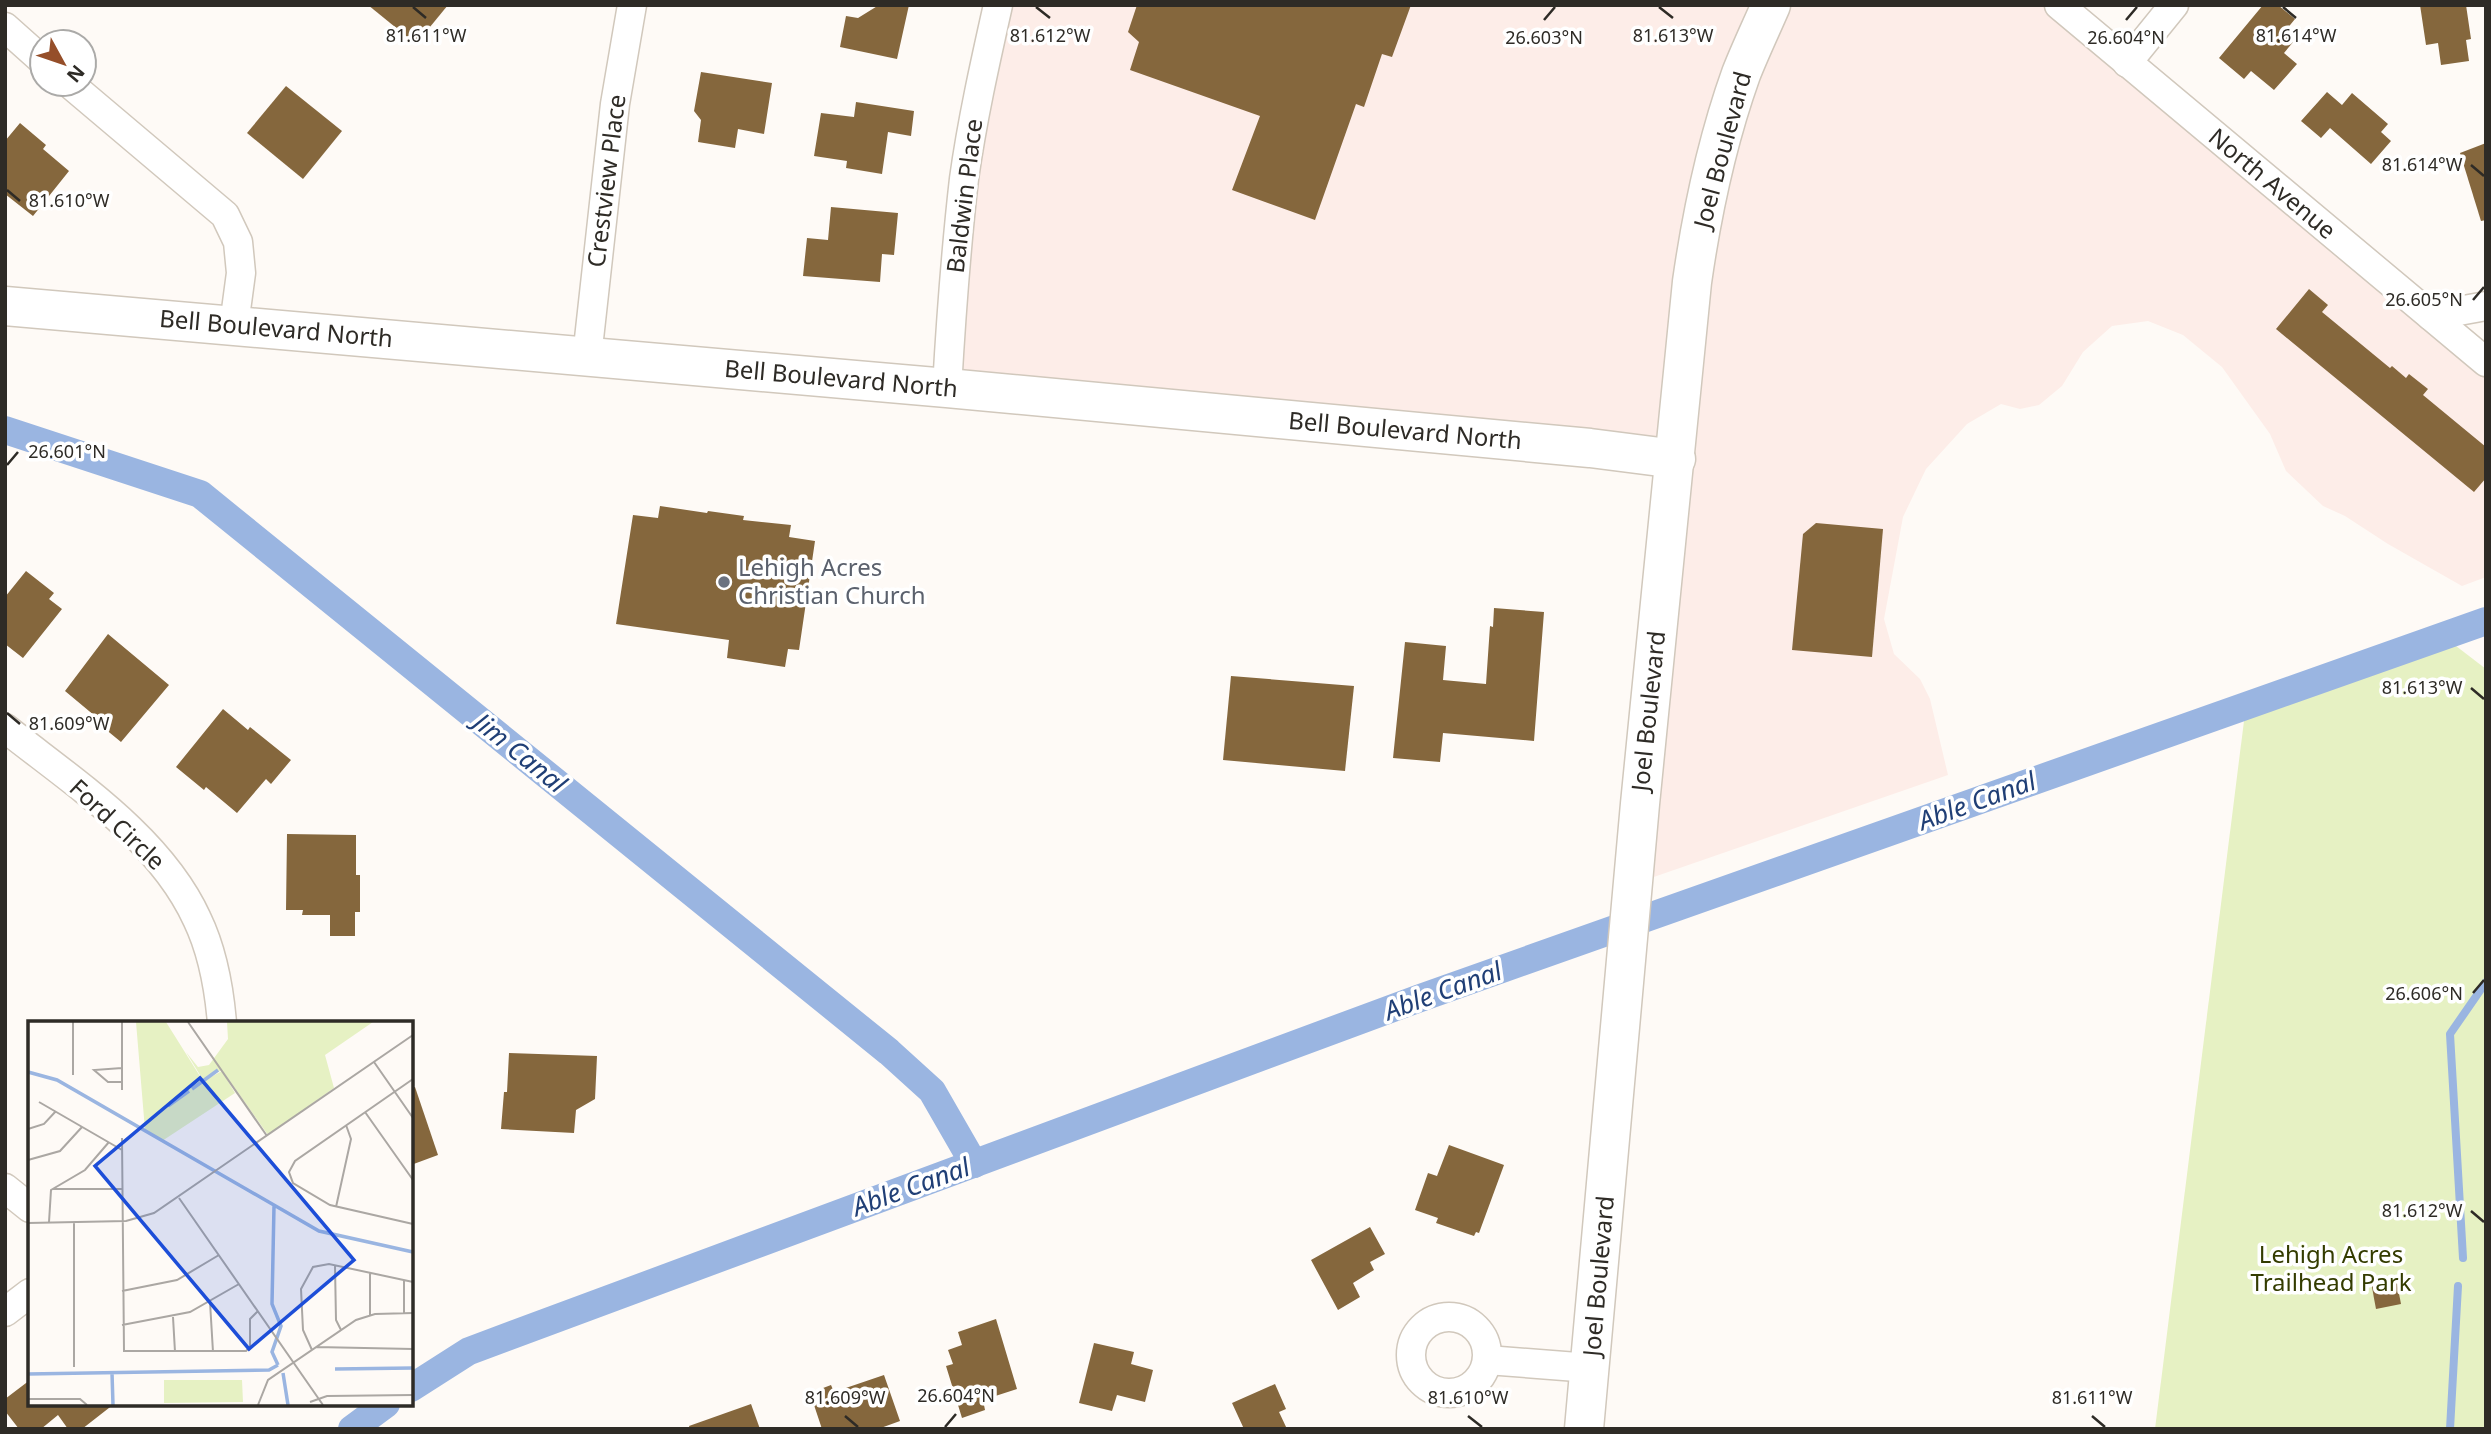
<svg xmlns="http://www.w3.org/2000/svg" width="2491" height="1434" font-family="'Noto Sans',sans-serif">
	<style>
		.commercial { fill: #fdede8 }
		.green { fill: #e6f1c3 }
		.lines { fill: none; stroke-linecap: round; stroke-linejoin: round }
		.stream { stroke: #9ab5e1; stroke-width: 8 }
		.canal { stroke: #9ab5e1; stroke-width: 28 }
		.building { fill: #85673d }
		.street-casing { stroke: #d1c8bc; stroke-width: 31 }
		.secondary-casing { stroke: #d1c8bc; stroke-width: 41 }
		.street { stroke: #fff; stroke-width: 28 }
		.secondary { stroke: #fff; stroke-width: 38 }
		.ticks { fill: none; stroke: #2e2b26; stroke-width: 2.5 }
		.worship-dot { fill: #6b7280; stroke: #fff; stroke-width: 2.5 }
		.labels { text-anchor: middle; stroke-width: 7; stroke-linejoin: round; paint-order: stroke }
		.street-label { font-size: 24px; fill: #2e2b26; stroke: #fff }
		.worship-label { font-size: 24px; fill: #5b616d; stroke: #fff; text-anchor: start }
		.park-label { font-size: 24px; fill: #343c00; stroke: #fff }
		.water-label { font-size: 26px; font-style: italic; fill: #203f76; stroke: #fff }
		.inset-river { fill: none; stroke: #9ab5e1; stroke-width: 3.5 }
		.inset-road { fill: none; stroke: #aba7a3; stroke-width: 2 }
		.view { fill: #1d4ed8; fill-opacity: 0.15; stroke: #1d4ed8; stroke-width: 3.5 }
		.inset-edge { fill: none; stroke: #2e2b26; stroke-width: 3.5 }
		.ticks-label { font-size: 18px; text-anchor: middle; fill: #2e2b26; stroke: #fff; stroke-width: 7; stroke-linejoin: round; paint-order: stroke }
	</style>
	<rect width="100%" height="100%" fill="#fefaf6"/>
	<g class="commercial">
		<polygon points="989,5 1754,5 1662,442 938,372"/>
		<polygon points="1788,5 2056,5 2486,373 2486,577 2462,586 2388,544 2345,516 2323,506 2286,471 2270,434 2222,367 2183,335 2148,321 2112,326 2083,352 2062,386 2039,405 2020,409 2001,404 1967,424 1926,469 1903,517 1884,619 1894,654 1920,679 1930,699 1948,775 1648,879 1713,243 1756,80"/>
	</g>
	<polygon class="green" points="2443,636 2486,669 2486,1429 2155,1429 2246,705"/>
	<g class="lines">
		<g class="stream">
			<polyline points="2463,1258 2450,1034 2486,982"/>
			<polyline points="2450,1429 2458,1286"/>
		</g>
		<g class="canal">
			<polyline points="5,430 200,494 889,1052 932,1091 974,1164"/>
			<polyline points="411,1388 469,1351 1420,998 2486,621"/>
			<polyline points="352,1429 386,1404"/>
		</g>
	</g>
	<g class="building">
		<polygon points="368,5 448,5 416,44"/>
		<polygon points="879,5 909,5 897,59 840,47 846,16 858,18"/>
		<polygon points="1137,5 1411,5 1392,57 1382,54 1364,107 1356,104 1315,220 1232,190 1260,116 1130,70 1139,42 1128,32"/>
		<polygon points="2263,5 2278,5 2295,19 2286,30 2290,33 2287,35 2294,41 2284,53 2297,64 2274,90 2251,71 2244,79 2219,58"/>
		<polygon points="2420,5 2466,5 2471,39 2466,40 2469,61 2441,65 2438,43 2426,45"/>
		<polygon points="701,72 772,83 764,134 738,129 735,148 698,142 701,120 694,111"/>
		<polygon points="286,86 342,131 303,179 247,133"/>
		<polygon points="2327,92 2342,105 2352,93 2388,124 2381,132 2391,141 2371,164 2330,128 2321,138 2301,121"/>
		<polygon points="856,102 914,111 911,136 888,132 882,174 846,168 847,161 814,156 821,113 854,117"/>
		<polygon points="20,123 46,145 43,149 69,171 33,216 5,194 5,141"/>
		<polygon points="2486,143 2486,220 2481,221 2460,153"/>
		<polygon points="831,207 898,213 894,255 882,254 880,282 803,276 807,238 828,240"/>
		<polygon points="2309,289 2328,305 2322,312 2390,368 2392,366 2406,378 2409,374 2428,389 2423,395 2486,447 2486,478 2474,492 2276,329"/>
		<polygon points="660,506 707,513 708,511 744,516 743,520 791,525 789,537 815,541 799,650 788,649 785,667 727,658 729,640 616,624 633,515 658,518"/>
		<polygon points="1816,523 1883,529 1872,657 1792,650 1803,534"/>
		<polygon points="26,571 54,593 49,599 62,609 23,658 5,644 5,597"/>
		<polygon points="1494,608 1544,612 1534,741 1443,733 1440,762 1393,758 1405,642 1446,646 1443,680 1486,684 1490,626 1493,627"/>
		<polygon points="108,634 169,685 121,742 93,719 95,716 65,691"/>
		<polygon points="1231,676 1354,686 1345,771 1223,760"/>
		<polygon points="223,709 248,730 250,727 291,760 271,784 266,779 237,813 206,787 204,790 176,767"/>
		<polygon points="287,834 356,835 356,875 360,875 360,912 355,912 355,936 330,936 330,915 302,915 303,910 286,910"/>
		<polygon points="509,1053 597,1056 595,1099 576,1110 574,1133 501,1129 504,1092 507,1092"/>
		<polygon points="415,1087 438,1155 411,1165 411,1088"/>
		<polygon points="1449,1145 1504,1165 1479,1233 1476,1232 1474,1236 1436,1223 1438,1218 1415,1210 1428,1173 1437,1176"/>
		<polygon points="1370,1227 1385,1254 1370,1262 1374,1270 1353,1283 1360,1297 1338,1310 1311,1260"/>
		<polygon points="2396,1278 2401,1304 2376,1309 2371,1282"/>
		<polygon points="996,1319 1017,1389 983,1400 985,1410 962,1418 946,1366 953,1364 948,1350 962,1345 958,1332"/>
		<polygon points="1094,1343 1134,1352 1131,1364 1153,1370 1145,1402 1117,1395 1112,1411 1079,1403"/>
		<polygon points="884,1375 900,1421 878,1429 822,1429 810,1393 831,1385 834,1392"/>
		<polygon points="30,1380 30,1404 114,1404 82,1429 68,1429 58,1415 41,1429 19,1429 5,1411 5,1399"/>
		<polygon points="1275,1384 1286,1409 1279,1412 1287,1429 1244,1429 1232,1403"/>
		<polygon points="751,1404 760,1429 690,1429 689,1426"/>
	</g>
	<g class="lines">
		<defs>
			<g id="street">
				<polyline points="2059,5 2486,362"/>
				<polyline points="5,27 42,60"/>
				<polyline points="2127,63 2174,5"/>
				<polyline points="70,84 225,215 238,242 241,273 234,325"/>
				<polyline points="2431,316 2486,306"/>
				<polyline points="587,357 615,104 632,5"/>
				<path d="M 947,388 C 951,318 956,249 964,179 C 972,121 985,63 998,5"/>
				<path d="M 5,728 C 73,782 160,838 197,919 C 213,952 219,987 222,1023"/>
				<polyline points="5,1188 30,1208"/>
				<polyline points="5,1312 30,1293"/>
				<circle cx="1449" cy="1355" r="38"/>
				<polyline points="1487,1360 1590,1368"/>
			</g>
			<g id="secondary">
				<polyline points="5,306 947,388 1590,448 1676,459"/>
				<path d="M 1584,1429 L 1640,804 L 1692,282 C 1702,212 1717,141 1741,74 C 1750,51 1761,28 1771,5"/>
			</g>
		</defs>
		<use href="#street" class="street-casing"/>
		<use href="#secondary" class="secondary-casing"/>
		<use href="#street" class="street"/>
		<use href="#secondary" class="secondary"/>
	</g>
	<path class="ticks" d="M 413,7 L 426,18M 1036,7 L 1050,18M 1659,7 L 1673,18M 2283,7 L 2296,18M 1544,20 L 1555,7M 2126,20 L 2137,7M 2471,165 L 2484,176M 7,190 L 20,201M 2473,300 L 2484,287M 7,465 L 18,452M 2471,688 L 2484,699M 7,713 L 20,724M 2473,993 L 2484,980M 2471,1211 L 2484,1222M 845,1416 L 858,1427M 1468,1416 L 1482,1427M 2092,1416 L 2105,1427M 945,1427 L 956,1414"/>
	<circle class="worship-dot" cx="724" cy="582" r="7"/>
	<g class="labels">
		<g class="street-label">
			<text transform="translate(1723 150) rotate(-75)" y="8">Joel Boulevard</text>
			<text transform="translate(607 181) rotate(-83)" y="8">Crestview Place</text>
			<text transform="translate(2272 184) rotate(40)" y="8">North Avenue</text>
			<text transform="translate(965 196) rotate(-83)" y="8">Baldwin Place</text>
			<text transform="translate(276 329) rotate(5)" y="8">Bell Boulevard North</text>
			<text transform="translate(841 379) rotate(5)" y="8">Bell Boulevard North</text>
			<text transform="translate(1405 431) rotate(5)" y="8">Bell Boulevard North</text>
			<text transform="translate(1649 711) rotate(-84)" y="8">Joel Boulevard</text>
			<text transform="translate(117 825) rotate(43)" y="8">Ford Circle</text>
			<text transform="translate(1599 1276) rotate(-85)" y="8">Joel Boulevard</text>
		</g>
		<g class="worship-label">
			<text x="738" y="576">Lehigh Acres<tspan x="738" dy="28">Christian Church</tspan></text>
		</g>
		<g class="park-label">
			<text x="2331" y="1263">Lehigh Acres<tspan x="2331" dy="28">Trailhead Park</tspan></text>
		</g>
		<g class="water-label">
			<text transform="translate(520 753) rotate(39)" y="9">Jim Canal</text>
			<text transform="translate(1977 801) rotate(-20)" y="9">Able Canal</text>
			<text transform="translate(1443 991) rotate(-20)" y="9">Able Canal</text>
			<text transform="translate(911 1187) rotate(-20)" y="9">Able Canal</text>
		</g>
	</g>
	<g transform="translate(28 1021)">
		<rect width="385" height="385" fill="#fefaf6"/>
		<path d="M 108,1 L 138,1 L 175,60 L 194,50 L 207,72 L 134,120 L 117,109 ZM 199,1 L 345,1 L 297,34 L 306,67 L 240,114 L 194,49 L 175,59 L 158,31 L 170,46 L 181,44 L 200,18 ZM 136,359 L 214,359 L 215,381 L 136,382 Z" fill="#e6f1c3"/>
		<path class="inset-river" d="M 0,51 L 29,59 L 291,210 L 385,231M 164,68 L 190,49M 140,85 L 161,70M 246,185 L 244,283 L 253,305 L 244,331 L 250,344M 307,348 L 385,347M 84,352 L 85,384M 255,352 L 260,384M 0,353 L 241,349 L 250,344"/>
		<path class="inset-road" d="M 45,1 L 45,54M 94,1 L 94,69M 160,1 L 239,115M 346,41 L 385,97M 385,58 L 267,140 L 261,151 L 265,162 L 302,184 L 385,203M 94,61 L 80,61 L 66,49 L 94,47M 11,81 L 94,129M 337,91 L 385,159M 0,108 L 16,103 L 28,90M 94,117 L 96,330 L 218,330 L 222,326 L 222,298 L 230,290M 0,139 L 32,130 L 54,106M 25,168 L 94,168M 151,177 L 295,384M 308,186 L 323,118 L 318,104M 21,201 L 23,169 L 57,149 L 81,121M 46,201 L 46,346M 0,202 L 98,200 L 126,192 L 385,14M 307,245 L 308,299 L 313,309M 342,252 L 342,294M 94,270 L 149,259 L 191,234M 182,281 L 185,331M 376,292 L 376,259M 145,296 L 147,331M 94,304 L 162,291 L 211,263M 288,326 L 385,328M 284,329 L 275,309 L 273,268 L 285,246 L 301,243 L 385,261M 0,378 L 52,378 L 59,384M 282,381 L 299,375 L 385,374M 230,384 L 240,359 L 328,299 L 347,293 L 385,292"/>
		<path class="view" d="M 172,57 L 326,239 L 221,328 L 67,145 Z"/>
		<rect width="385" height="385" class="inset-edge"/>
	</g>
	<g class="ticks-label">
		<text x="2296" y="42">81.614°W</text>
		<text x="426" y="42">81.611°W</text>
		<text x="1050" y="42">81.612°W</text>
		<text x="1673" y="42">81.613°W</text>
		<text x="1544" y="44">26.603°N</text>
		<text x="2126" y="44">26.604°N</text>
		<text x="2422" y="171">81.614°W</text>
		<text x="69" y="207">81.610°W</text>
		<text x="2424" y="306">26.605°N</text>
		<text x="67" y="458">26.601°N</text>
		<text x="2422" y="694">81.613°W</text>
		<text x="69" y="730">81.609°W</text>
		<text x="2424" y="1000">26.606°N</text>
		<text x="2422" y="1217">81.612°W</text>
		<text x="956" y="1402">26.604°N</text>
		<text x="845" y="1404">81.609°W</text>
		<text x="1468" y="1404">81.610°W</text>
		<text x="2092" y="1404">81.611°W</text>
	</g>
	<rect width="2491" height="1434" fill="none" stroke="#2e2b26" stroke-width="14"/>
	<g transform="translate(63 63) rotate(130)"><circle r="33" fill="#ffffff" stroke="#abaaa8" stroke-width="2"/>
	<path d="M0-5L12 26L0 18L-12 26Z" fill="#954e29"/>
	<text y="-10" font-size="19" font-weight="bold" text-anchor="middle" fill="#2e2b26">N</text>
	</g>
</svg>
